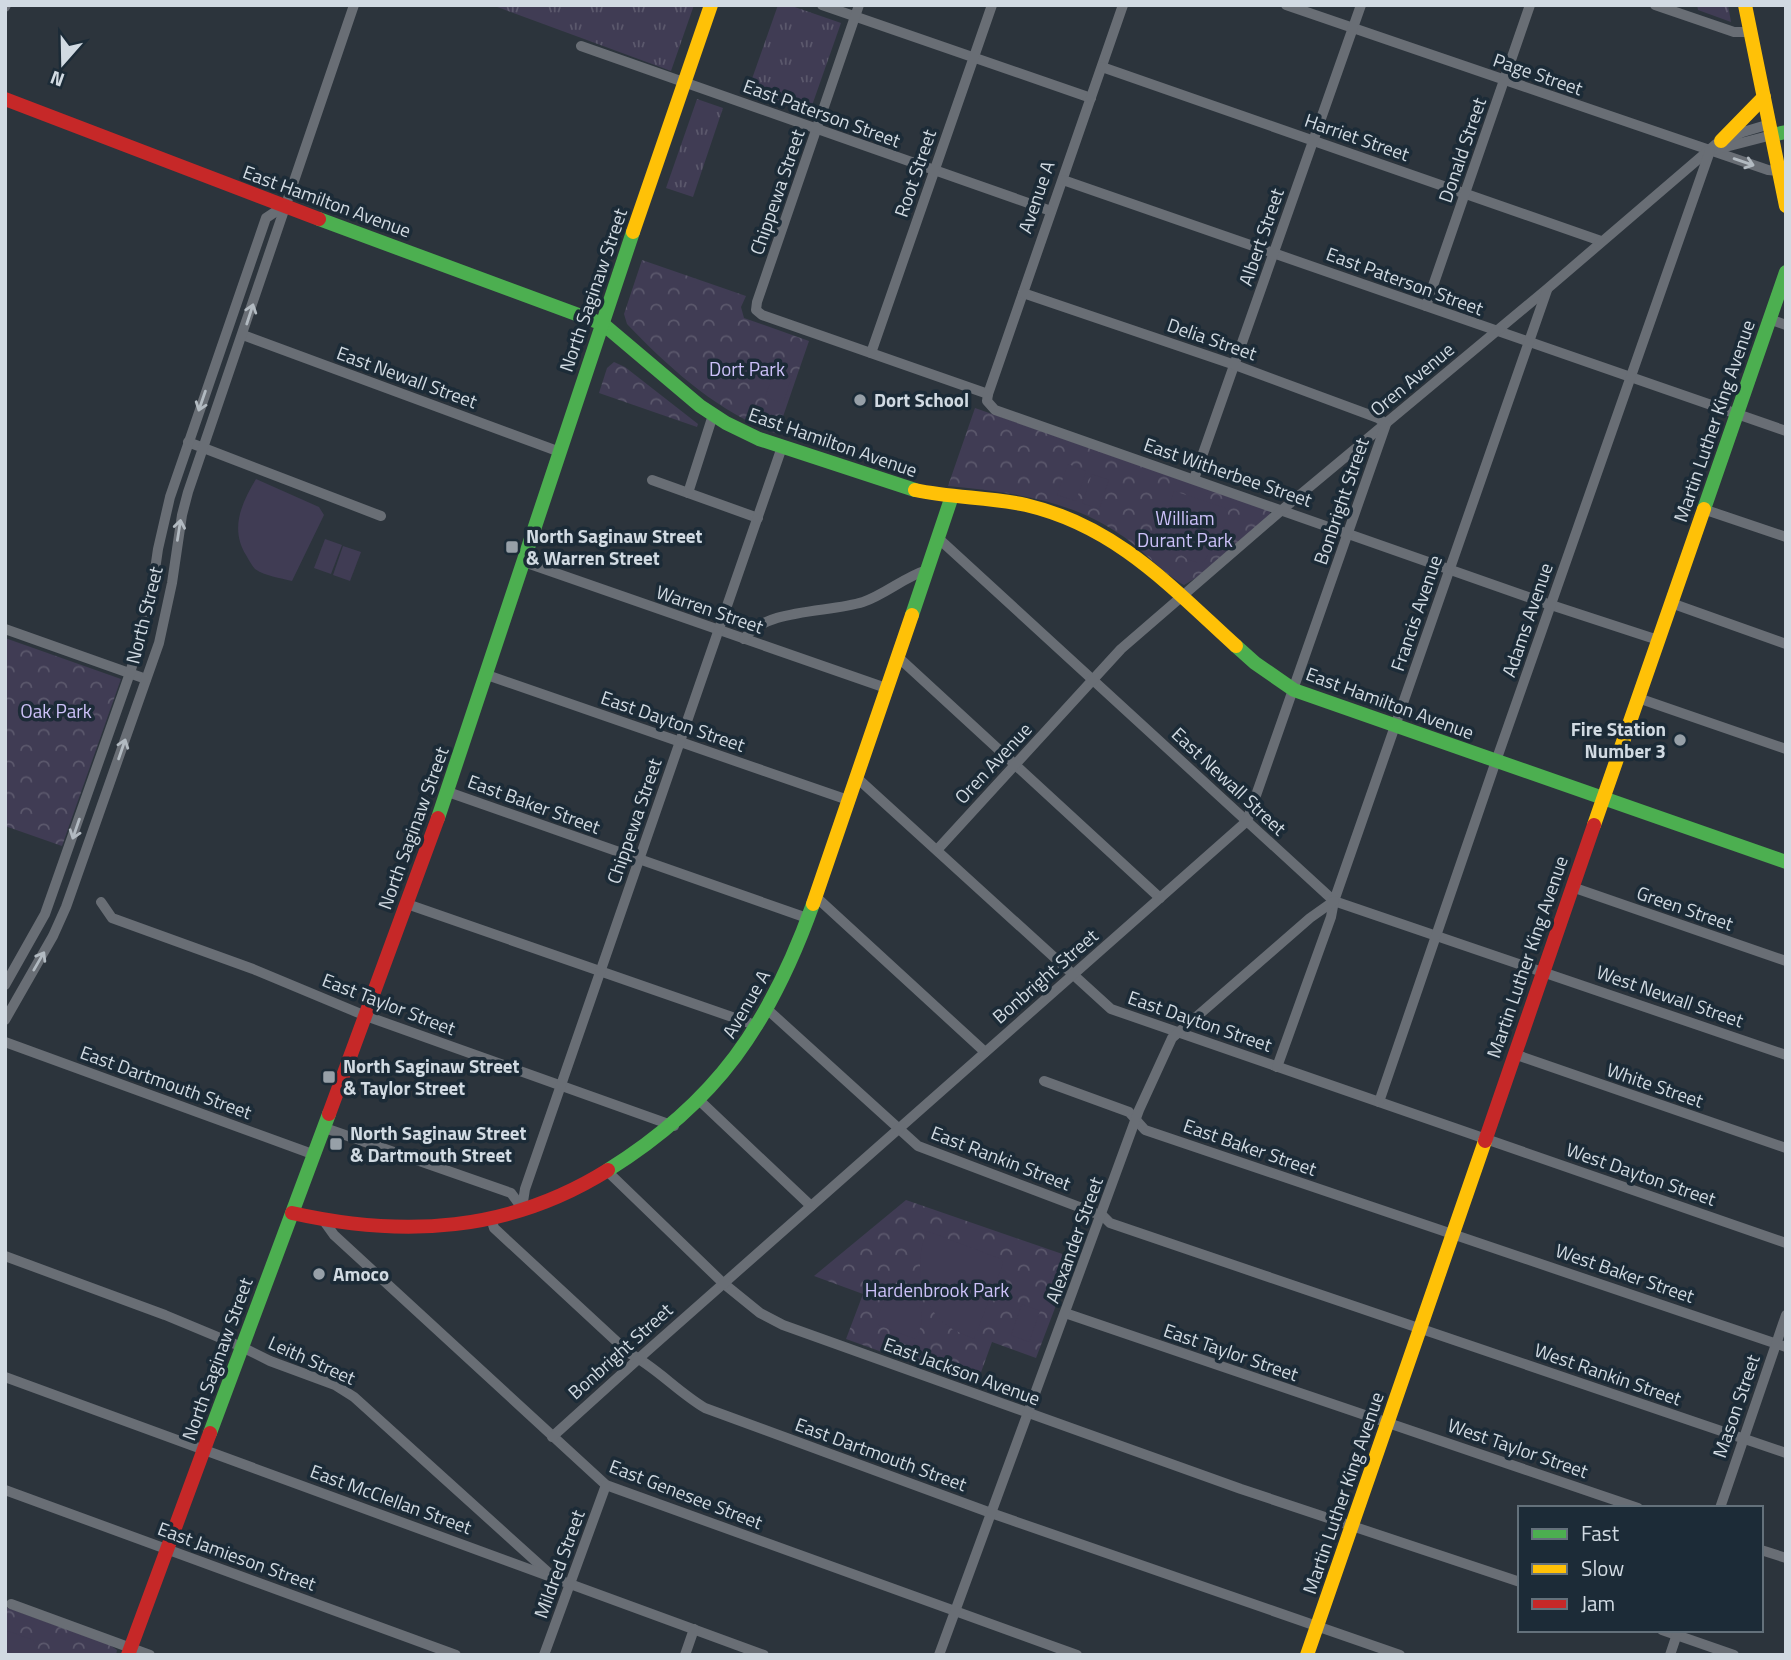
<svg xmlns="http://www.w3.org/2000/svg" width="1791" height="1660" font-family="'Titillium Web',sans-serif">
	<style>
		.grass { fill: url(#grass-tufts) }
		.park { fill: url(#park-crowns) }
		.pitch { fill: #403c54 }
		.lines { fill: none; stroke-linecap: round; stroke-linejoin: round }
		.street { stroke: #696e75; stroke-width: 10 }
		.fast { stroke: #4caf50; stroke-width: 14 }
		.slow { stroke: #ffc107; stroke-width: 14 }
		.jam { stroke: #c62828; stroke-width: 14 }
		.oneway { stroke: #b2bac1 }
		.poi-dot { fill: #97a0a8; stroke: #1c2b37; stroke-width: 2.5 }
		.labels { text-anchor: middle; stroke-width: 7; stroke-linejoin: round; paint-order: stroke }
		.street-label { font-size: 19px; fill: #d1dae2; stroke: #1c2b37 }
		.park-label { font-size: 19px; fill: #ccc1f9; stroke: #1c2b37 }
		.poi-label { font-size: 19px; font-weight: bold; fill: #d1dae2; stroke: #1c2b37; text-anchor: start }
	</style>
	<defs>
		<pattern id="grass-tufts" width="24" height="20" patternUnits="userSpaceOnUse" patternTransform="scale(1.75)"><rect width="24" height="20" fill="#403c54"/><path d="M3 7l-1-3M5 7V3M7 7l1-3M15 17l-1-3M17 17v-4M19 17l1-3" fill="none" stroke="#5b586c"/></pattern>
		<pattern id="park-crowns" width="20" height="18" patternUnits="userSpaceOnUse" patternTransform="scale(1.75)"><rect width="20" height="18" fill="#403c54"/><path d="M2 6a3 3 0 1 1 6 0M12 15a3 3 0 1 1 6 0" fill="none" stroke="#5b586c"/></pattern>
	</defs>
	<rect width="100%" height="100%" fill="#2c343c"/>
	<g class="grass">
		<polygon points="492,5 694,5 671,71"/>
		<polygon points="778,5 789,5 841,23 809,114 747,93"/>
		<polygon points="1697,5 1728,5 1731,22 1698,10"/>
		<polygon points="697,99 723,108 693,197 666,188"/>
	</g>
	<g class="park">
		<path d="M 642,260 L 746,296 L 741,307 L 744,318 L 809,341 L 777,434 C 718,412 670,369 627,324 L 624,314 Z"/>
		<polygon points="614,362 625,367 698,424 697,427 599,393 607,368"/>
		<path d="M 975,408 L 1270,511 L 1270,515 L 1196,578 L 1184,585 C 1165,575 1141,548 1121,535 C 1069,499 1009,492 948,486 Z"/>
		<polygon points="5,638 121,679 62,846 5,826"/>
		<polygon points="906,1200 1074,1258 1036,1358 992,1342 976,1386 846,1339 863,1294 814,1276"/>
		<polygon points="5,1607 110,1645 117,1650 116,1655 5,1655"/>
	</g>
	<g class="pitch">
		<polygon points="775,368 793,374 783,403 765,397"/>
		<polygon points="1068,464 1086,471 1076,501 1057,495"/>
		<polygon points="1092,474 1109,480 1099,509 1082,503"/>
		<path d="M 256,479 L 319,507 L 324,515 L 292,581 C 280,578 265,576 255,569 C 252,566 249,560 246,555 C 230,529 241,504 256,479 Z"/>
		<path d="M 1174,491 L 1225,508 L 1229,517 L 1204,562 C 1195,563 1189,561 1182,555 C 1160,534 1166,517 1174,491 Z"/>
		<polygon points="325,539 342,545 331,574 314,568"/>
		<polygon points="343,546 361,552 350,581 333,575"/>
		<path d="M 927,1231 L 1001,1259 L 1003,1264 L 974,1339 C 968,1336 960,1333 954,1330 C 919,1310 913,1264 927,1231 Z"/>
		<path d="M 892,1284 C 917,1294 931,1313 915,1339 L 879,1325 L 876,1320 Z"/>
		<polygon points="1022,1304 1040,1311 1029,1342 1011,1335"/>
		<polygon points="5,1630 33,1640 40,1655 5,1655"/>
	</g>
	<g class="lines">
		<g class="street">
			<polyline points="822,5 1091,98"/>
			<polyline points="859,5 757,302 756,310 762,315 988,394"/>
			<polyline points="1123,5 988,394 987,401 995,410 1545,603 1658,640"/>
			<polyline points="1286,5 1768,170 1779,171"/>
			<polyline points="1655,5 1734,32 1751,32"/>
			<polyline points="5,7 6,5"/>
			<polyline points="581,46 1051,211"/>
			<polyline points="1102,67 1601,241"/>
			<polyline points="1714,150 1772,135"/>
			<polyline points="1063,180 1786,431"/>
			<polyline points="1426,306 1530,5"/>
			<polyline points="1769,319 1786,325"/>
			<polyline points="243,335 560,452"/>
			<polyline points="871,353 992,5"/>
			<polyline points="188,442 381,516"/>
			<polyline points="1194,479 1361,5"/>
			<polyline points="652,480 758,518"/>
			<polyline points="688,493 713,415"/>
			<polyline points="1703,509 1786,537"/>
			<polyline points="938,538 1334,901 1786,1055"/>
			<polyline points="524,562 886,688"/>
			<polyline points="1671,603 1786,644"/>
			<polyline points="5,629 146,679"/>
			<path d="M 744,639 C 765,608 829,613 863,602 C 886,594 904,577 927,570"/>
			<polyline points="898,657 1160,898"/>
			<polyline points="487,675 848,800"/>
			<polyline points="1638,698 1786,749"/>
			<polyline points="856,777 1111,1009 1786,1243"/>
			<polyline points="448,792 807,918"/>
			<polyline points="937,850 1121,649 1283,509 1547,289 1716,144 1743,132 1770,124"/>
			<polyline points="1572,887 1786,961"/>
			<polyline points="815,896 985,1052"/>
			<polyline points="101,902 112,918 253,969 366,1016 674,1126"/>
			<polyline points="407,904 758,1026"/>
			<polyline points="5,985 45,914 130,673 150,604 158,549 170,497 266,218 284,206"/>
			<polyline points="768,1010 918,1146 1095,1213 1102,1215 1110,1223 1786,1453"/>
			<polyline points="5,1020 53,936 66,907 159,643 172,583 182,515 188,492 354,5"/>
			<polyline points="5,1042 315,1155"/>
			<polyline points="1514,1054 1786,1148"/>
			<polyline points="1277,1067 1331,917 1334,901 1547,290"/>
			<polyline points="1044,1081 1129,1112 1145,1130 1786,1347"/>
			<polyline points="700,1101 811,1206"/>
			<polyline points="1379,1102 1496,761 1710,151"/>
			<polyline points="325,1128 511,1193 522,1208"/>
			<polyline points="607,1171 723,1283 760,1313 783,1325 1241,1489 1520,1582"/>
			<polyline points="522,1208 525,1189 782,447"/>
			<path d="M 491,1218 L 494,1228 L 629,1353 C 657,1368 678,1392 705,1408 L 991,1513 L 1400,1655"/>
			<polyline points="324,1221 334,1235 606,1485 1077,1655"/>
			<polyline points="5,1256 165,1315 242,1347 270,1361 335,1385 354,1397 551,1575"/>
			<polyline points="1065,1313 1638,1508"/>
			<polyline points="5,1377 764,1655"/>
			<polyline points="552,1437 646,1352 1247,821 1386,424 1378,418 1235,365 1023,293"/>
			<polyline points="5,1490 456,1655"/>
			<polyline points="1720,1508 1786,1315"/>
			<polyline points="1761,1550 1786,1558"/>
			<polyline points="11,1604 150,1655"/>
			<polyline points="1662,1630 1734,1655"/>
			<polyline points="544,1655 606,1485"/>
			<polyline points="685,1655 694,1629"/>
			<polyline points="939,1655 1139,1110 1172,1038 1310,918 1334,901"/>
			<polyline points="1670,1655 1678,1631"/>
		</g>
		<g class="fast">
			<polyline points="1772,135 1786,132"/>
			<polyline points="319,219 603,324 700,406 726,423 759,439 915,490"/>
			<polyline points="1704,509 1786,272"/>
			<polyline points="912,615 952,496"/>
			<polyline points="1236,646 1255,663 1294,690 1786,862"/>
			<polyline points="438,818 633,232"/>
			<path d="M 608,1170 C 717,1102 770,1024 813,904"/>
			<polyline points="210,1433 329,1114"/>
		</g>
		<g class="slow">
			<polyline points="1745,5 1786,206"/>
			<polyline points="1721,141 1764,97"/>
			<polyline points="633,232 711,5"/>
			<path d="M 915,490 C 952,498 990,497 1026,505 C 1116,526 1171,587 1236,646"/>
			<polyline points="1594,825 1704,509"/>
			<polyline points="813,904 912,615"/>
			<polyline points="1307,1655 1485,1141"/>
		</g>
		<g class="jam">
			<polyline points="5,99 319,219"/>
			<polyline points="329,1114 438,818"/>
			<polyline points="1485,1141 1594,825"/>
			<path d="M 292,1213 C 404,1238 509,1232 608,1170"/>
			<polyline points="128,1655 210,1433"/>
		</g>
	</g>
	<defs><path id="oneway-shaft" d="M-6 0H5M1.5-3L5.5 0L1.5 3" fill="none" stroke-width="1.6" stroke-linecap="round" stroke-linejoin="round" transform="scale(1.75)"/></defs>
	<g class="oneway">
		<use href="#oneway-shaft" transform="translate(1744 162) rotate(19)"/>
		<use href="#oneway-shaft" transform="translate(250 314) rotate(-72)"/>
		<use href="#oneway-shaft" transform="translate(202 401) rotate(109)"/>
		<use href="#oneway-shaft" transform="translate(179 530) rotate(-81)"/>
		<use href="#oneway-shaft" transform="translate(122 749) rotate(-71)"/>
		<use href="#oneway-shaft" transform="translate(76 829) rotate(109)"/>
		<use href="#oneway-shaft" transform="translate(39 961) rotate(-60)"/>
	</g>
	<g class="poi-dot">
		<circle cx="860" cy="400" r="7"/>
		<rect x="505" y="540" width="14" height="14" rx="3.5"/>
		<circle cx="1680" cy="740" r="7"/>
		<rect x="322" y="1070" width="14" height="14" rx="3.5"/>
		<rect x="329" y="1137" width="14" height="14" rx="3.5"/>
		<circle cx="319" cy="1274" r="7"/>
	</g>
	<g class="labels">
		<g class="street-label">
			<text transform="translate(1538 74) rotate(19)" y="7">Page Street</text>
			<text transform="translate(822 113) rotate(20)" y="7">East Paterson Street</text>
			<text transform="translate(1357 137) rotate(19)" y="7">Harriet Street</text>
			<text transform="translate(1462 150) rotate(-71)" y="7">Donald Street</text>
			<text transform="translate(915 173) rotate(-71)" y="7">Root Street</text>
			<text transform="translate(777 192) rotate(-71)" y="7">Chippewa Street</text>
			<text transform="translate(1036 197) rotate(-71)" y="7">Avenue A</text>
			<text transform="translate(327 201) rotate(20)" y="7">East Hamilton Avenue</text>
			<text transform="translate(1261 237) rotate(-71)" y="7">Albert Street</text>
			<text transform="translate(1405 281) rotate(20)" y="7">East Paterson Street</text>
			<text transform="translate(593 290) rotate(-71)" y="7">North Saginaw Street</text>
			<text transform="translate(1212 339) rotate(19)" y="7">Delia Street</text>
			<text transform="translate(407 377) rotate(20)" y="7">East Newall Street</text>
			<text transform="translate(1412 379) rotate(-40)" y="7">Oren Avenue</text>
			<text transform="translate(1714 421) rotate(-71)" y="7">Martin Luther King Avenue</text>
			<text transform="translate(833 442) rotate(19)" y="7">East Hamilton Avenue</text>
			<text transform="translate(1228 472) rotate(19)" y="7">East Witherbee Street</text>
			<text transform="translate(1341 501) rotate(-71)" y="7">Bonbright Street</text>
			<text transform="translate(710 609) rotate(19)" y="7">Warren Street</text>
			<text transform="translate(1416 613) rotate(-71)" y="7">Francis Avenue</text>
			<text transform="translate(144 615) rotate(-76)" y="7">North Street</text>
			<text transform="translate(1527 620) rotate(-71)" y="7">Adams Avenue</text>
			<text transform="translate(1390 703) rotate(20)" y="7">East Hamilton Avenue</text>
			<text transform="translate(673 721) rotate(19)" y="7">East Dayton Street</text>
			<text transform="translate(993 763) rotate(-47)" y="7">Oren Avenue</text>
			<text transform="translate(1229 781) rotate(43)" y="7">East Newall Street</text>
			<text transform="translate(534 804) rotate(20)" y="7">East Baker Street</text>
			<text transform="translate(634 821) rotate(-71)" y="7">Chippewa Street</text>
			<text transform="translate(413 828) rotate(-70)" y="7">North Saginaw Street</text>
			<text transform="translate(1685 908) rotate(19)" y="7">Green Street</text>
			<text transform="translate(1527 957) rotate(-71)" y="7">Martin Luther King Avenue</text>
			<text transform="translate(1045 976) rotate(-41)" y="7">Bonbright Street</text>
			<text transform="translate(1670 996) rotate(19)" y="7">West Newall Street</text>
			<text transform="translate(389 1004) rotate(21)" y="7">East Taylor Street</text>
			<text transform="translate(746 1004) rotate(-60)" y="7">Avenue A</text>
			<text transform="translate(1200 1021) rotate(19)" y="7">East Dayton Street</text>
			<text transform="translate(166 1082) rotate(20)" y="7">East Dartmouth Street</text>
			<text transform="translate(1655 1085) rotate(19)" y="7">White Street</text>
			<text transform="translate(1250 1147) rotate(19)" y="7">East Baker Street</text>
			<text transform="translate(1001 1158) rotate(21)" y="7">East Rankin Street</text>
			<text transform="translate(1641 1174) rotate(19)" y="7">West Dayton Street</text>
			<text transform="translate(1074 1240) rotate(-70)" y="7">Alexander Street</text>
			<text transform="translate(1625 1273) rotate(19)" y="7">West Baker Street</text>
			<text transform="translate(620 1351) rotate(-42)" y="7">Bonbright Street</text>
			<text transform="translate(1231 1352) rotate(19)" y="7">East Taylor Street</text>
			<text transform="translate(217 1359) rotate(-70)" y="7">North Saginaw Street</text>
			<text transform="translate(312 1360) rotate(24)" y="7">Leith Street</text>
			<text transform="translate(962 1371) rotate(20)" y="7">East Jackson Avenue</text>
			<text transform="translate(1608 1374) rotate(19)" y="7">West Rankin Street</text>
			<text transform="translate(1736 1406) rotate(-71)" y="7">Mason Street</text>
			<text transform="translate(1518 1448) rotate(19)" y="7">West Taylor Street</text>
			<text transform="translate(881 1454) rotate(20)" y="7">East Dartmouth Street</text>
			<text transform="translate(1343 1493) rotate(-71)" y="7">Martin Luther King Avenue</text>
			<text transform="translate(686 1494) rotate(21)" y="7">East Genesee Street</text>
			<text transform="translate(391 1499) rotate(20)" y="7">East McClellan Street</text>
			<text transform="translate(237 1556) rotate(20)" y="7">East Jamieson Street</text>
			<text transform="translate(559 1564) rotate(-70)" y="7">Mildred Street</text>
		</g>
		<g class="park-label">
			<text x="747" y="376">Dort Park</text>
			<text x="1185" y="525">William<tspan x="1185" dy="22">Durant Park</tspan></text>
			<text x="56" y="718">Oak Park</text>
			<text x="937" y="1297">Hardenbrook Park</text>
		</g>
		<g class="poi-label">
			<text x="874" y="407">Dort School</text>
			<text x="526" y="543">North Saginaw Street<tspan x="526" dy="22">&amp; Warren Street</tspan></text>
			<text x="1666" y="736" text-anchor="end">Fire Station<tspan x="1666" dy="22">Number 3</tspan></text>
			<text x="343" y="1073">North Saginaw Street<tspan x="343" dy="22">&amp; Taylor Street</tspan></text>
			<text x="350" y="1140">North Saginaw Street<tspan x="350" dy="22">&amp; Dartmouth Street</tspan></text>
			<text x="333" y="1281">Amoco</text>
		</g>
	</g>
	<rect width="1791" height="1660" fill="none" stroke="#d1dae2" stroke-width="14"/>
	<rect x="1518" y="1506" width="245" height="126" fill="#1c2b37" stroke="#64717b" stroke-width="2"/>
	<rect x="1532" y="1529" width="35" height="10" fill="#4caf50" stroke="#64717b" stroke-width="2"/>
	<text x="1581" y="1541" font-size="21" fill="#d1dae2">Fast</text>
	<rect x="1532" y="1564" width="35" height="10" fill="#ffc107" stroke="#64717b" stroke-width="2"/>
	<text x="1581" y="1576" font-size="21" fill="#d1dae2">Slow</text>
	<rect x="1532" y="1599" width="35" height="10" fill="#c62828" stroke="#64717b" stroke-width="2"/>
	<text x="1581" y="1611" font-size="21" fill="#d1dae2">Jam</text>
	<g transform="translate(63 63) rotate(200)" stroke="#1c2b37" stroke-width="5" paint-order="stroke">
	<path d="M0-5L12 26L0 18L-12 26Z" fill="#d1dae2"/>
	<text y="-10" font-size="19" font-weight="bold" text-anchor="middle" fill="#d1dae2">N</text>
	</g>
</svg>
